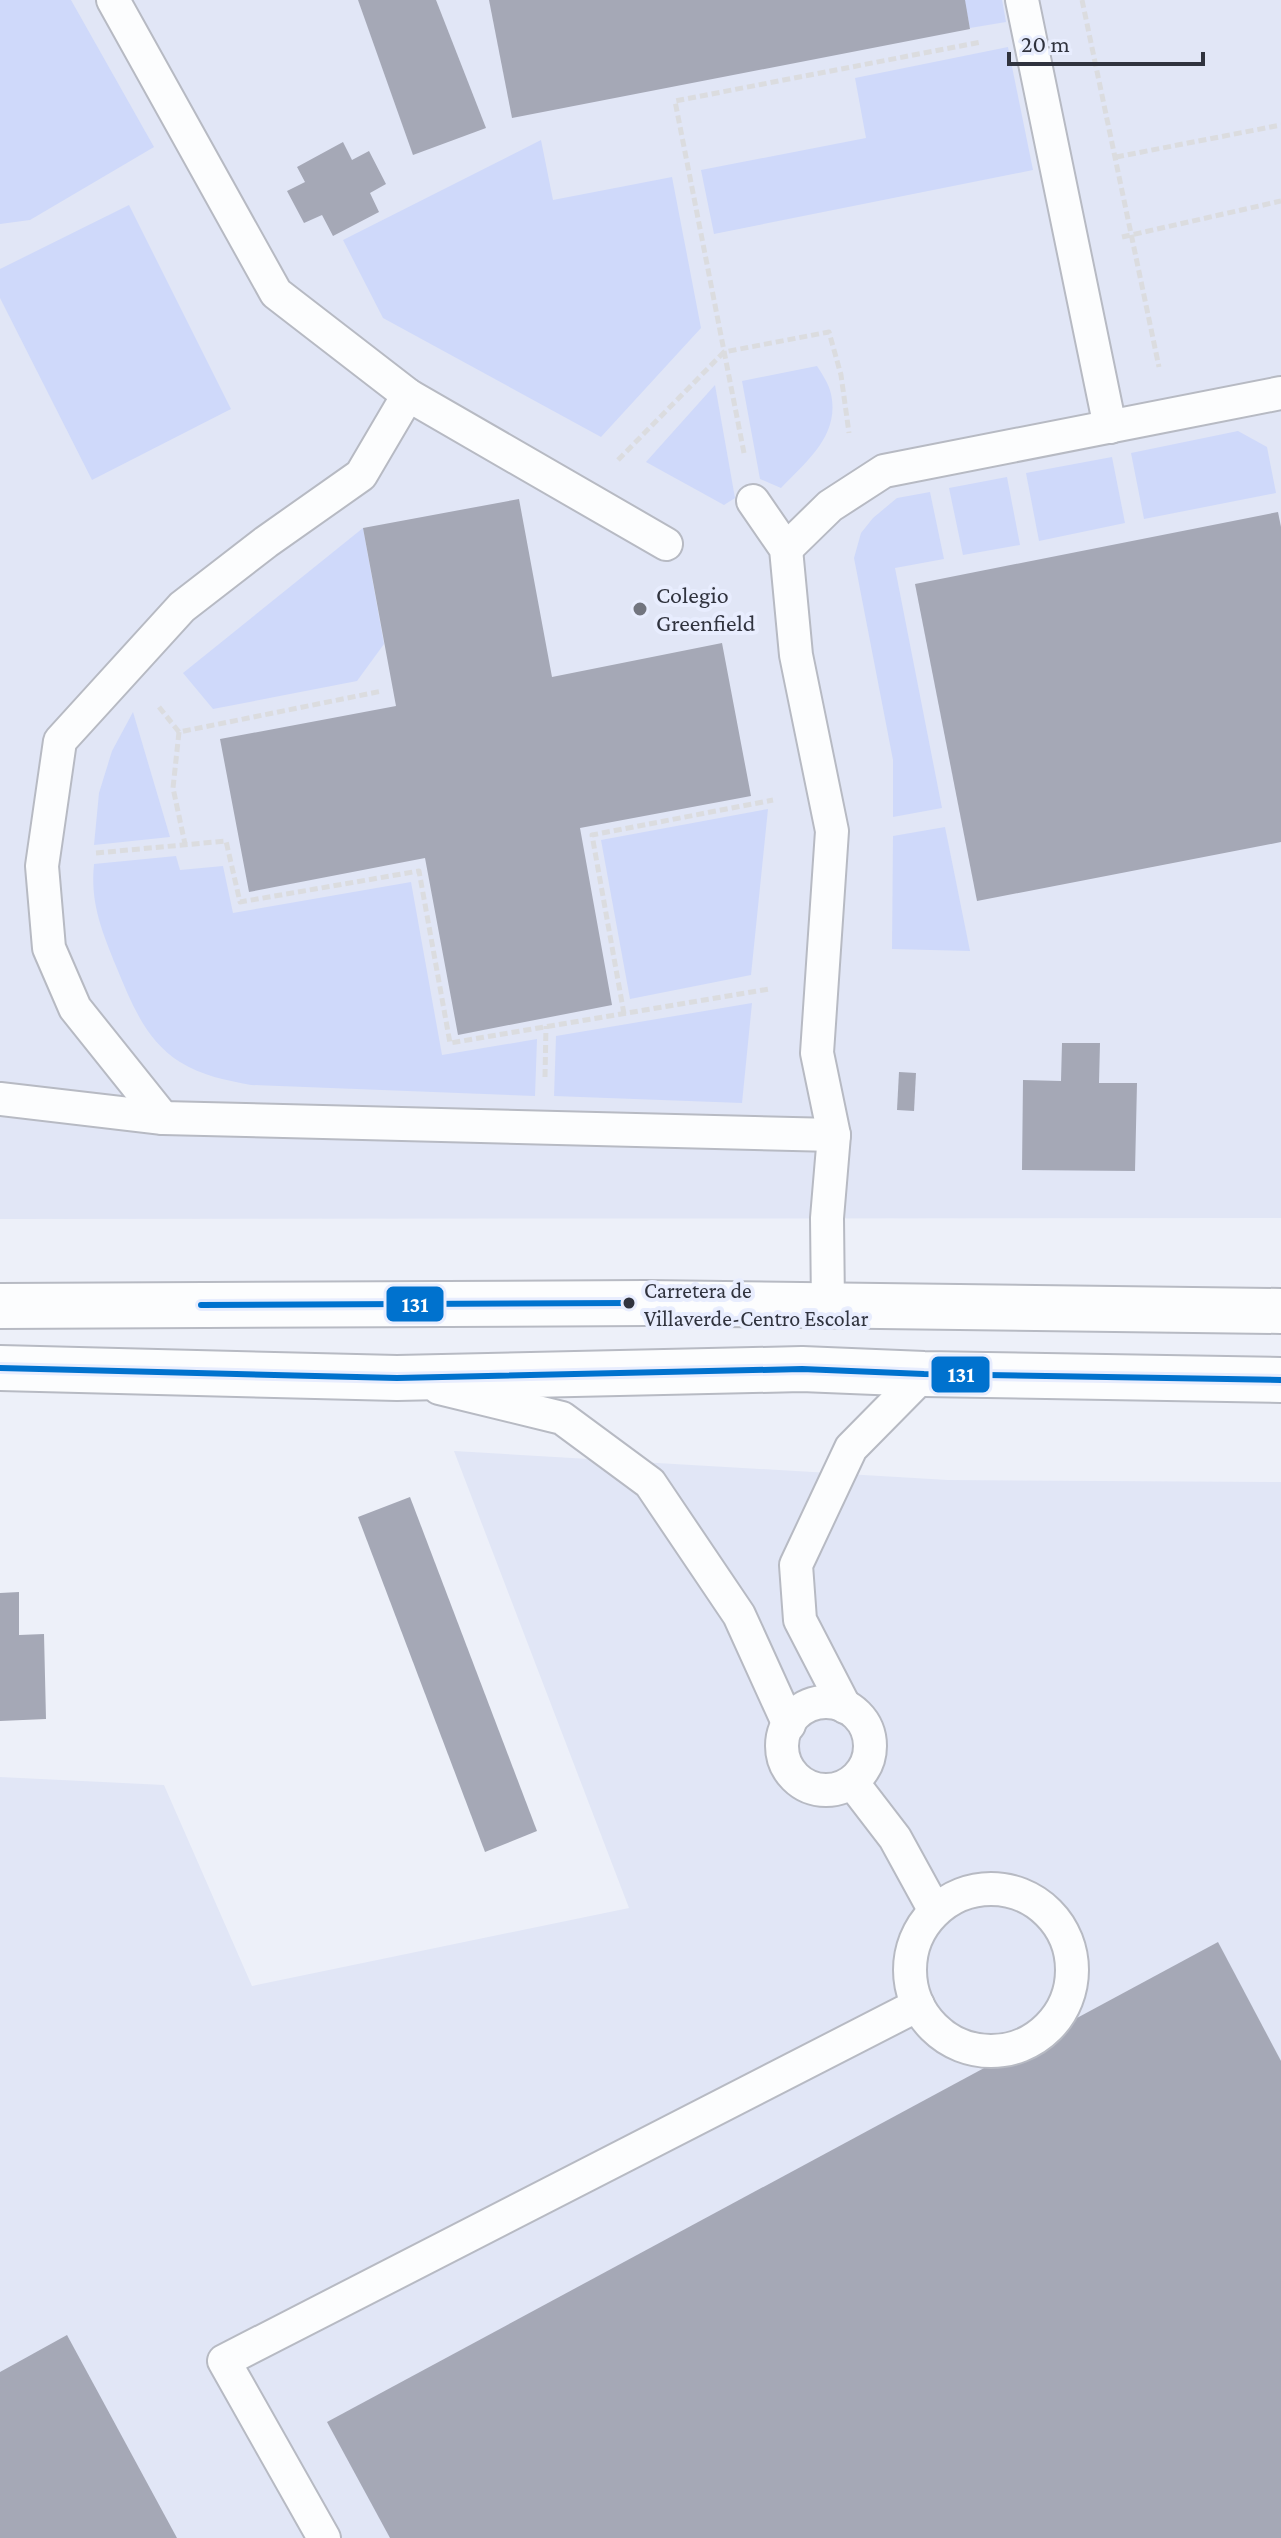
<svg xmlns="http://www.w3.org/2000/svg" width="1281" height="2538" font-family="'Crimson Pro',serif">
	<style>
		.built { fill: #e1e6f6 }
		.green { fill: #cfd9fa }
		.building { fill: #a5a8b6 }
		.lines { fill: none; stroke-linecap: round; stroke-linejoin: round }
		.service-casing { stroke: #b7bac3; stroke-width: 36 }
		.tertiary-casing { stroke: #b7bac3; stroke-width: 48 }
		.path { stroke: #dbdcdf; stroke-width: 5; stroke-dasharray: 8 4; stroke-linecap: butt }
		.service { stroke: #fcfdfe; stroke-width: 32 }
		.tertiary { stroke: #fcfdfe; stroke-width: 44 }
		.bus-1-casing { stroke: #e8edfe; stroke-width: 12 }
		.bus-1 { stroke: #0072ce; stroke-width: 6 }
		.poi-dot { fill: #72757f; stroke: #e8edfe; stroke-width: 3 }
		.bus-dot { fill: #30333e; stroke: #e8edfe; stroke-width: 3 }
		.labels { text-anchor: middle; stroke-width: 8; stroke-linejoin: round; paint-order: stroke }
		.bus-label { font-size: 22px; fill: #30333e; stroke: #e8edfe; text-anchor: start }
		.poi-label { font-size: 24px; fill: #30333e; stroke: #e8edfe; text-anchor: start }
		.line-badge { stroke: #e8edfe; stroke-width: 3 }
		.badge-label { font-size: 22px; text-anchor: middle; font-weight: bold; fill: #fff }
	</style>
	<rect width="100%" height="100%" fill="#edf0f9"/>
	<g class="built">
		<polygon points="0,0 1281,0 1281,1218 0,1219"/>
		<polygon points="454,1451 948,1480 1281,1482 1281,2538 0,2538 0,1777 164,1785 252,1986 629,1908"/>
	</g>
	<g class="green">
		<polygon points="0,0 71,0 154,147 30,220 0,224"/>
		<polygon points="964,0 1002,0 1006,22 970,28"/>
		<polygon points="1008,47 1033,170 714,234 701,170 866,138 855,78"/>
		<polygon points="541,140 553,200 672,177 701,328 601,437 383,318 343,240"/>
		<polygon points="129,205 231,409 92,480 0,298 0,269"/>
		<path d="M 817,366 C 822,374 829,384 831,394 C 840,435 807,461 781,488 L 760,479 L 742,381 Z"/>
		<polygon points="715,385 735,498 724,505 646,462"/>
		<polygon points="1238,431 1267,447 1276,493 1144,519 1131,453"/>
		<polygon points="1112,457 1125,523 1039,541 1026,473"/>
		<polygon points="1007,477 1020,545 963,555 949,488"/>
		<polygon points="930,492 944,559 895,568 942,808 893,817 893,760 854,558 861,533 873,518 897,498"/>
		<polygon points="363,528 384,644 357,681 213,709 183,673"/>
		<polygon points="133,712 170,837 94,845 99,793 112,751"/>
		<polygon points="768,809 751,975 630,999 601,840"/>
		<polygon points="945,827 970,951 892,949 893,836"/>
		<path d="M 176,856 L 180,870 L 223,866 L 233,913 L 411,882 L 442,1055 L 537,1039 L 535,1096 L 251,1085 C 226,1080 202,1076 180,1062 C 145,1040 131,1002 116,966 C 102,931 90,903 94,864 Z"/>
		<polygon points="752,1003 742,1103 554,1096 556,1036"/>
	</g>
	<g class="building">
		<polygon points="358,0 436,0 486,128 413,155"/>
		<polygon points="489,0 965,0 970,29 512,118"/>
		<polygon points="343,142 352,160 369,151 386,184 370,193 379,212 333,236 322,215 304,223 287,191 305,182 297,167"/>
		<polygon points="519,499 552,677 722,643 751,796 580,828 612,1005 458,1035 425,858 249,892 220,739 396,706 363,528"/>
		<polygon points="1278,512 1281,527 1281,842 977,901 915,584"/>
		<polygon points="1062,1043 1100,1043 1099,1083 1137,1083 1135,1171 1022,1170 1023,1080 1061,1081"/>
		<polygon points="899,1072 916,1073 914,1111 897,1110"/>
		<polygon points="410,1497 537,1831 485,1852 358,1517"/>
		<polygon points="19,1592 19,1635 44,1634 46,1719 0,1721 0,1593"/>
		<polygon points="1218,1942 1281,2061 1281,2538 390,2538 327,2422"/>
		<polygon points="67,2335 177,2538 0,2538 0,2372"/>
	</g>
	<g class="lines">
		<defs>
			<g id="service">
				<polyline points="113,0 276,293 408,395 666,544"/>
				<polyline points="1022,0 1110,427"/>
				<polyline points="753,501 786,549 796,655 832,831 817,1053 834,1135 827,1218 828,1306"/>
				<polyline points="786,549 830,506 884,471 1281,393"/>
				<polyline points="0,1099 163,1118 834,1135"/>
				<polyline points="163,1118 75,1008 49,948 42,866 60,741 182,607 266,542 361,475 408,395"/>
				<polyline points="439,1388 562,1418 650,1483 739,1615 789,1725"/>
				<circle cx="826" cy="1746" r="44"/>
				<polyline points="845,1707 800,1620 796,1565 851,1448 924,1374"/>
				<polyline points="852,1782 895,1838 935,1911"/>
				<circle cx="991" cy="1970" r="81"/>
				<polyline points="324,2538 224,2361 918,2005"/>
			</g>
			<g id="tertiary">
				<polyline points="0,1306 646,1303 1281,1311"/>
				<polyline points="0,1368 397,1378 802,1369 924,1374 1281,1380"/>
			</g>
		</defs>
		<use href="#service" class="service-casing"/>
		<use href="#tertiary" class="tertiary-casing"/>
		<g class="path">
			<polyline points="1082,0 1159,367"/>
			<polyline points="1116,157 1281,125"/>
			<polyline points="1122,237 1281,201"/>
			<polyline points="744,453 675,101 981,42"/>
			<polyline points="618,460 724,352 829,332 841,375 849,433"/>
			<polyline points="159,707 179,732 382,691"/>
			<polyline points="179,732 173,788 185,844"/>
			<polyline points="96,853 226,841 240,902 419,871 450,1043 769,989"/>
			<polyline points="624,1014 592,835 773,800"/>
			<polyline points="545,1077 546,1026"/>
		</g>
		<use href="#service" class="service"/>
		<use href="#tertiary" class="tertiary"/>
		<defs>
			<g id="bus-1">
				<polyline points="201,1305 629,1303"/>
				<polyline points="0,1368 397,1378 802,1369 924,1374 1281,1380"/>
			</g>
		</defs>
		<use href="#bus-1" class="bus-1-casing"/>
		<use href="#bus-1" class="bus-1"/>
	</g>
	<circle class="poi-dot" cx="640" cy="609" r="8"/>
	<circle class="bus-dot" cx="629" cy="1303" r="7"/>
	<g class="labels">
		<g class="bus-label">
			<text x="644" y="1298">Carretera de<tspan x="644" dy="28">Villaverde-Centro Escolar</tspan></text>
		</g>
		<g class="poi-label">
			<text x="656" y="603">Colegio<tspan x="656" dy="28">Greenfield</tspan></text>
		</g>
	</g>
	<g class="line-badge">
		<rect x="385" y="1285" width="60" height="38" rx="8" fill="#0072ce"/>
		<rect x="930" y="1355" width="61" height="39" rx="8" fill="#0072ce"/>
	</g>
	<g class="badge-label">
		<text x="415" y="1312">131</text>
		<text x="961" y="1382">131</text>
	</g>
	<path d="M1009 52v12h194v-12" fill="none" stroke="#30333e" stroke-width="4"/>
	<text x="1021" y="52" font-size="24" fill="#30333e" stroke="#e8edfe" stroke-width="6" paint-order="stroke">20 m</text>
</svg>
